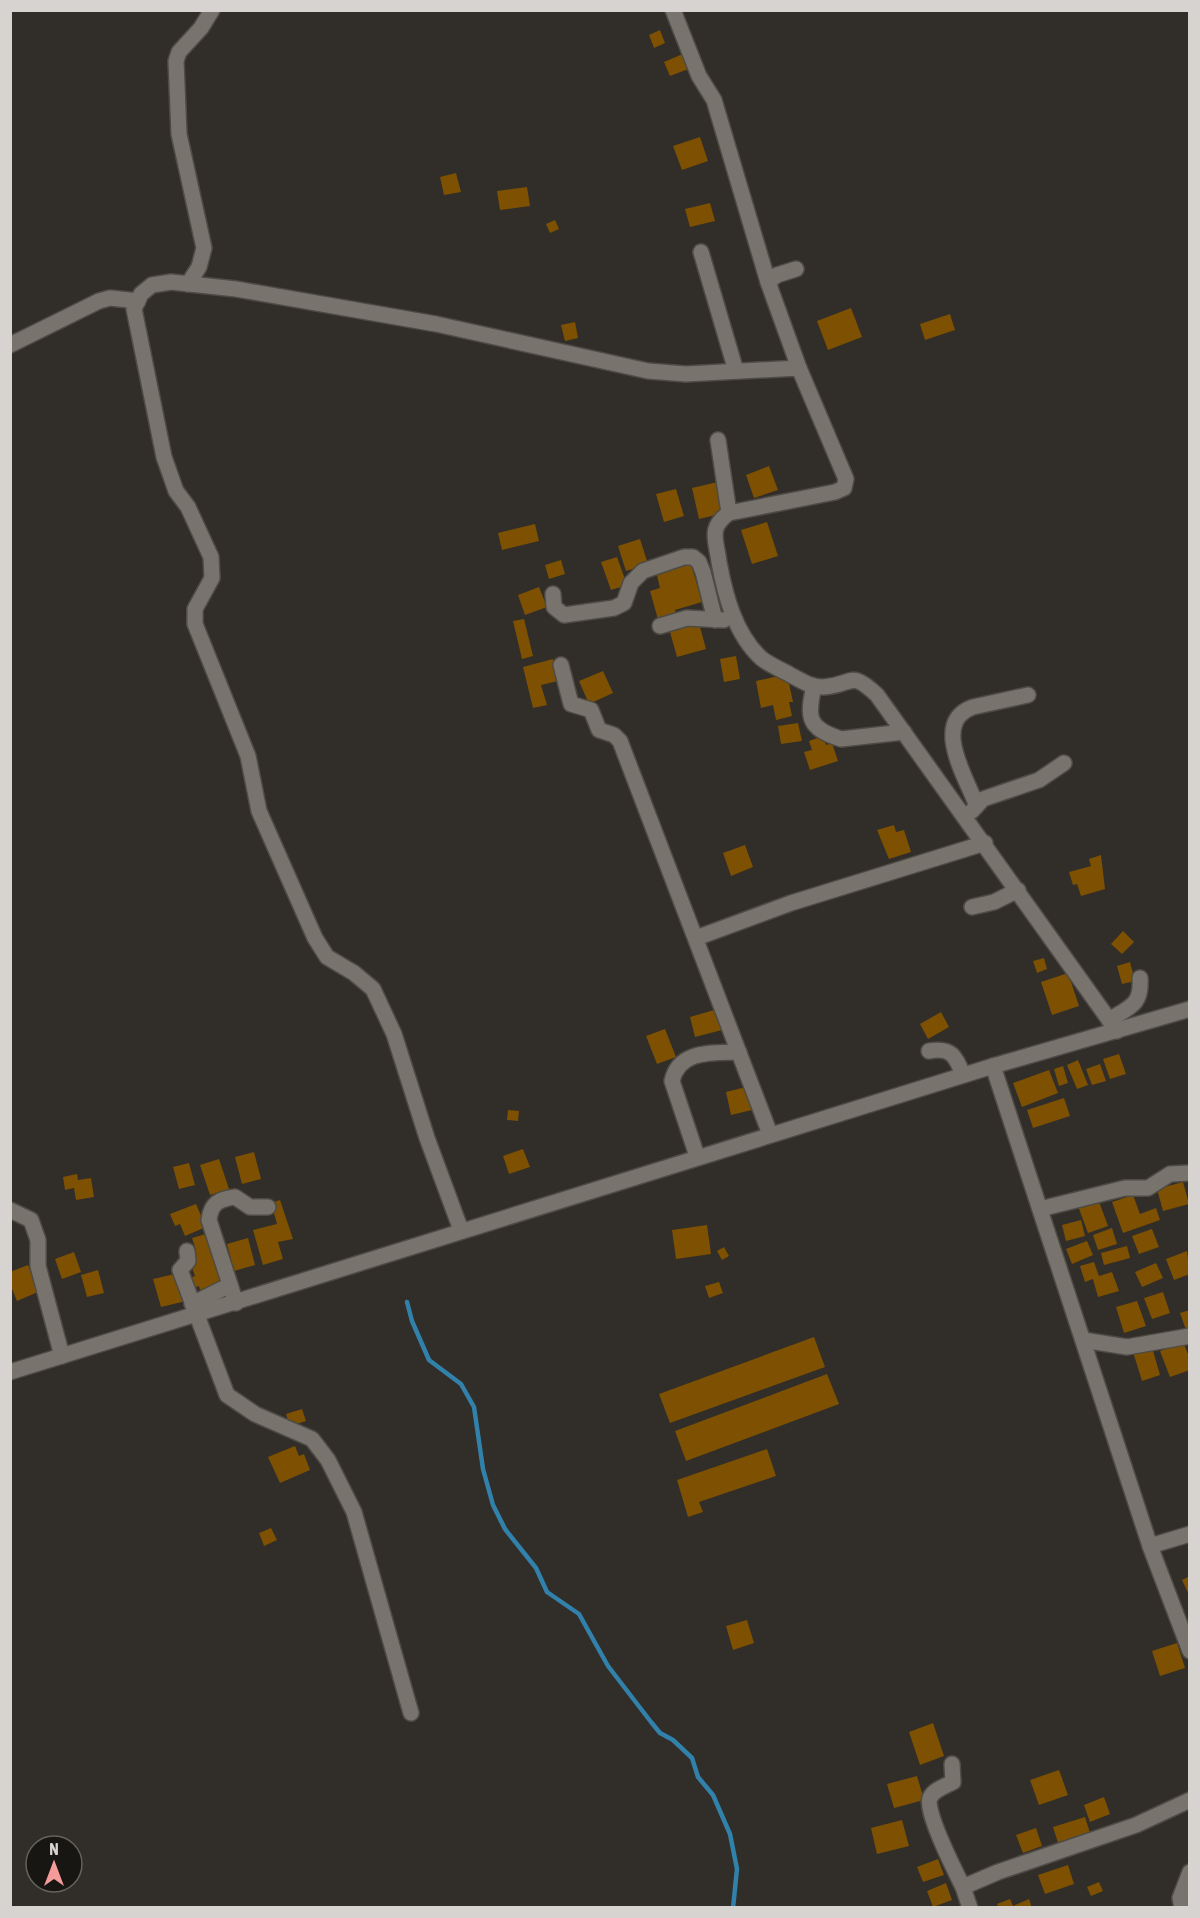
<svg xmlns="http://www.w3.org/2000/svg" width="1200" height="1918" font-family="'Asap Condensed',sans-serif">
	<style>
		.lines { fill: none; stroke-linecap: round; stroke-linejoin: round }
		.stream { stroke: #3181ab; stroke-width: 4.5 }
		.building { fill: #7d5101 }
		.minor-casing { stroke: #4e4b46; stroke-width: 18 }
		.minor { stroke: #78746d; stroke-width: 15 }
	</style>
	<rect width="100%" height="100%" fill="#312d28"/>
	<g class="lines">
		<polyline class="stream" points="407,1302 412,1321 429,1360 461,1384 474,1407 483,1469 493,1505 505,1529 536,1568 547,1592 579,1614 608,1666 651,1722 660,1733 673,1740 692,1758 698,1777 713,1795 730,1834 737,1869 733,1908"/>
	</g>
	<g class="building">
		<polygon points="660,30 665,43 654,48 649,35"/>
		<polygon points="685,53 691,68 670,76 664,62"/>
		<polygon points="700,137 708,161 682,170 673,146"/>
		<polygon points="456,173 461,192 444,195 440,177"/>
		<polygon points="527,187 530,206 500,210 497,191"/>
		<polygon points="710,203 715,221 690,227 685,209"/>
		<polygon points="555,220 559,229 550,233 546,224"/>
		<polygon points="851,308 862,337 828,350 817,321"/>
		<polygon points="950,314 955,330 925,340 920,324"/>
		<polygon points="575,322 578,338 565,341 561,325"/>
		<polygon points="769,466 778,490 754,498 746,475"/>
		<polygon points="722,481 729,512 699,519 692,488"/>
		<polygon points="676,489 684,516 664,522 656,494"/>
		<polygon points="767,522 778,556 752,564 741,530"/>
		<polygon points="535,524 539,541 502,550 498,533"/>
		<polygon points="640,539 648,564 626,571 618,546"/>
		<polygon points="617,557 627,585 611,590 601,562"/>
		<polygon points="561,560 565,574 549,579 545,565"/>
		<polygon points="690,561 702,602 675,610 677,618 659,623 650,591 660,588 656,571"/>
		<polygon points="539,587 547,607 525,615 518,595"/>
		<polygon points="524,619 533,656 522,659 513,621"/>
		<polygon points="699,623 706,649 677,657 670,632"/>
		<polygon points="736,656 740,679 724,682 720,659"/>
		<polygon points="553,659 558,681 541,685 547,705 533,708 523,667"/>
		<polygon points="603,671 613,693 589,704 579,681"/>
		<polygon points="787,674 793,702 789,702 792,716 776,720 773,705 761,708 756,681"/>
		<polygon points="798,723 802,741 781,744 778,726"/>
		<polygon points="823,736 826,745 832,743 838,761 810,770 804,752 812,750 809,741"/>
		<polygon points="894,825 896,832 904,830 911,852 889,859 877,830"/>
		<polygon points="745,845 753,867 731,876 723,853"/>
		<polygon points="1101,855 1105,889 1081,896 1077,884 1073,885 1069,872 1091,866 1089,859"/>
		<polygon points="1123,931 1134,942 1122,954 1111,944"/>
		<polygon points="1044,958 1047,969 1037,973 1033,961"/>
		<polygon points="1130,962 1135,981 1122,984 1117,966"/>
		<polygon points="1068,973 1079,1006 1052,1015 1041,982"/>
		<polygon points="721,1008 726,1029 695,1037 690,1017"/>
		<polygon points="941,1012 949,1027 928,1039 920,1024"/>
		<polygon points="665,1029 676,1057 657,1064 646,1036"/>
		<polygon points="1119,1054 1126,1074 1110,1079 1103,1059"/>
		<polygon points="1078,1060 1088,1085 1077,1089 1067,1065"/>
		<polygon points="1100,1064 1106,1081 1092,1085 1086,1069"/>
		<polygon points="1063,1066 1068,1083 1059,1086 1054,1069"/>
		<polygon points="1049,1070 1058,1093 1022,1107 1013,1083"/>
		<polygon points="746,1087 752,1110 731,1115 726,1092"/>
		<polygon points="1064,1098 1070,1116 1033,1128 1027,1110"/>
		<polygon points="508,1110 519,1111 518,1121 507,1120"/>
		<polygon points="523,1149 530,1167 509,1174 503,1156"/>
		<polygon points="254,1152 261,1179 242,1184 235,1157"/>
		<polygon points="219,1159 229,1189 210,1195 200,1165"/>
		<polygon points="189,1163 195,1185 179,1189 173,1167"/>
		<polygon points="77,1174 78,1180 91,1178 94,1197 76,1200 74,1188 65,1190 63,1177"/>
		<polygon points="1183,1182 1189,1204 1163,1211 1157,1189"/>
		<polygon points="1133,1195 1140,1214 1156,1208 1160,1220 1123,1233 1112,1202"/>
		<polygon points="1098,1199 1108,1226 1088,1233 1078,1206"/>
		<polygon points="280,1200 293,1239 278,1242 283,1259 263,1265 253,1230 277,1224 271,1203"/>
		<polygon points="196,1204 206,1227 185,1236 180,1224 175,1226 170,1214"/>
		<polygon points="1081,1220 1085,1236 1066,1241 1062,1225"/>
		<polygon points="707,1225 711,1254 676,1259 672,1230"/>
		<polygon points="1112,1228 1117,1244 1098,1250 1093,1235"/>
		<polygon points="1152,1229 1159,1247 1139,1254 1132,1236"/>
		<polygon points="209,1233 225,1282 200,1290 199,1286 193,1288 189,1278 195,1276 187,1253 196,1250 192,1238"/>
		<polygon points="248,1238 255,1265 234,1271 227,1244"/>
		<polygon points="1087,1241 1093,1255 1072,1264 1066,1249"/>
		<polygon points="1127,1246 1130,1258 1104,1265 1101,1253"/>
		<polygon points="724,1247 729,1256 722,1260 717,1251"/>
		<polygon points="1187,1251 1190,1274 1174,1280 1166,1259"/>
		<polygon points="74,1252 81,1272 62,1279 55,1259"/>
		<polygon points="1094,1262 1099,1276 1112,1272 1119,1291 1098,1297 1093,1279 1085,1282 1080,1266"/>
		<polygon points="1156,1263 1163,1278 1142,1287 1135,1272"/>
		<polygon points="28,1265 38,1292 17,1301 10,1284 10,1272"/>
		<polygon points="98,1270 104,1293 87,1297 81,1275"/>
		<polygon points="179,1273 186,1301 161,1307 153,1279"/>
		<polygon points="719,1282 723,1293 709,1298 705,1286"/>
		<polygon points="1163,1292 1170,1313 1152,1319 1144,1298"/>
		<polygon points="1137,1301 1146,1326 1124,1333 1116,1307"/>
		<polygon points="1190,1310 1190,1329 1186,1330 1180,1313"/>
		<polygon points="814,1337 825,1367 670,1423 659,1394"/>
		<polygon points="1183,1342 1190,1359 1190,1370 1170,1377 1160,1351"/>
		<polygon points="1152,1347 1160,1375 1142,1381 1133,1352"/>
		<polygon points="827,1374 839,1404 686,1461 675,1431"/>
		<polygon points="302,1409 306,1421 290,1426 286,1414"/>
		<polygon points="295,1446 299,1456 304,1454 310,1470 280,1483 268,1457"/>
		<polygon points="767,1449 776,1476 699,1502 703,1512 688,1517 677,1480"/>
		<polygon points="271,1528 277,1540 264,1546 259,1533"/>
		<polygon points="1190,1576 1190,1597 1182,1580"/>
		<polygon points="747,1620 754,1643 733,1650 726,1626"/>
		<polygon points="1177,1643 1185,1668 1160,1676 1152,1651"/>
		<polygon points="933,1723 944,1756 920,1765 909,1732"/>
		<polygon points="1059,1770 1068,1795 1039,1805 1030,1780"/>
		<polygon points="917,1776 924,1800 894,1808 887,1784"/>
		<polygon points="1104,1797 1110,1814 1090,1822 1084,1805"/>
		<polygon points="1085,1817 1091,1836 1059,1846 1053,1827"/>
		<polygon points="902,1820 909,1846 877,1854 871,1828"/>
		<polygon points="1036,1828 1042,1846 1023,1853 1016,1835"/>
		<polygon points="938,1859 944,1875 923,1882 917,1867"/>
		<polygon points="1068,1865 1074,1884 1045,1894 1038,1875"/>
		<polygon points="1099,1882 1103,1891 1091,1896 1087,1887"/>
		<polygon points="946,1883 952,1900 933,1907 927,1891"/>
		<polygon points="1010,1899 1013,1906 1029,1899 1032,1908 999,1908 997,1904"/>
	</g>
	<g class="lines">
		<defs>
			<g id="minor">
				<polyline points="673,10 699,76 714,100 768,282 799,368"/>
				<polyline points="701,252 736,371"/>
				<polyline points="768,282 777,275 796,269"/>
				<polyline points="188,284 199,267 204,248 179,134 176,61 179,52 201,28 212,10"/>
				<polyline points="10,345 99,301 110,298 138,301"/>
				<polyline points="718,440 729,513"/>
				<polyline points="553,594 554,607 564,615 614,608 624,603 631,583 643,571 684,557 693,557 699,562 703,572 715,620"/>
				<polyline points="660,626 687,618 724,620"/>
				<polyline points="561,665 571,704 591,710 599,730 614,735 620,741 770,1134"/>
				<path d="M 814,686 C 807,717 807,728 841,739 L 904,732"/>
				<path d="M 976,804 C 966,777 931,722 973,707 L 1028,695"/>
				<polyline points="972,811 983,799 1039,780 1064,763"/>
				<polyline points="972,907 994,902 1018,890"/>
				<polyline points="696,938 791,903 985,843"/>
				<polyline points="1190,1009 993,1066 1150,1546 1190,1651"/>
				<path d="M 1109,1020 C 1130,1007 1142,1005 1140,978"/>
				<path d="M 929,1051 C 951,1047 956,1056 963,1075"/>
				<path d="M 697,1156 L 672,1081 C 679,1049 714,1053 739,1052"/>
				<polyline points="1040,1209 1125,1188 1148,1188 1170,1174 1190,1173"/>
				<polyline points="10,1210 31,1220 38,1240 38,1266 62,1356"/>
				<path d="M 461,1230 L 427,1138 L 394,1034 L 373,989 L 354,973 L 327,957 L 315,938 L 259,811 L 248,756 L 195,624 L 195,609 L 212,578 L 211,557 L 188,507 L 176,491 L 164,457 L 134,309 L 141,294 L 152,285 L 171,282 L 236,289 L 436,324 L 648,371 L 686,374 L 799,368 L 846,479 L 844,488 L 835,492 L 729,513 C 708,528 716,539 719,562 C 725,595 735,634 761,658 C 768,664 780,669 789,674 C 800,680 810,687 823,687 C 854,685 849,669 877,695 L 1117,1031"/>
				<polyline points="187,1251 188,1261 180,1270 227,1395 255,1414 312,1439 328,1460 354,1512 411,1713"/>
				<path d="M 236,1303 L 209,1220 C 211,1203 219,1199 235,1197 L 250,1207 L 268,1207"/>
				<polyline points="192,1304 230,1285"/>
				<polyline points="1083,1340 1127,1347 1190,1336"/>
				<polyline points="10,1372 993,1066"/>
				<polyline points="1150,1546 1190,1534"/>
				<path d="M 952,1764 L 953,1782 C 946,1786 934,1789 930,1798 C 924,1810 956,1873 963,1887"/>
				<polyline points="970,1908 963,1887 998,1872 1136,1825 1190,1800"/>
				<polyline points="1182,1908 1180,1898 1190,1872"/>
			</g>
		</defs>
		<use href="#minor" class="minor-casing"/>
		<use href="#minor" class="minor"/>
	</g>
	<rect width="1200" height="1918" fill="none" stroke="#d6d3d0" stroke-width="24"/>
	<g transform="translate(54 1864)"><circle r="28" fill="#181613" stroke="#64625f" stroke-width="1.5"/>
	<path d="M0-4.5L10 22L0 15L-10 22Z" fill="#f59b9a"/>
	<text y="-9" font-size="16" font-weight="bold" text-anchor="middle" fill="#d6d3d0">N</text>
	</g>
</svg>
